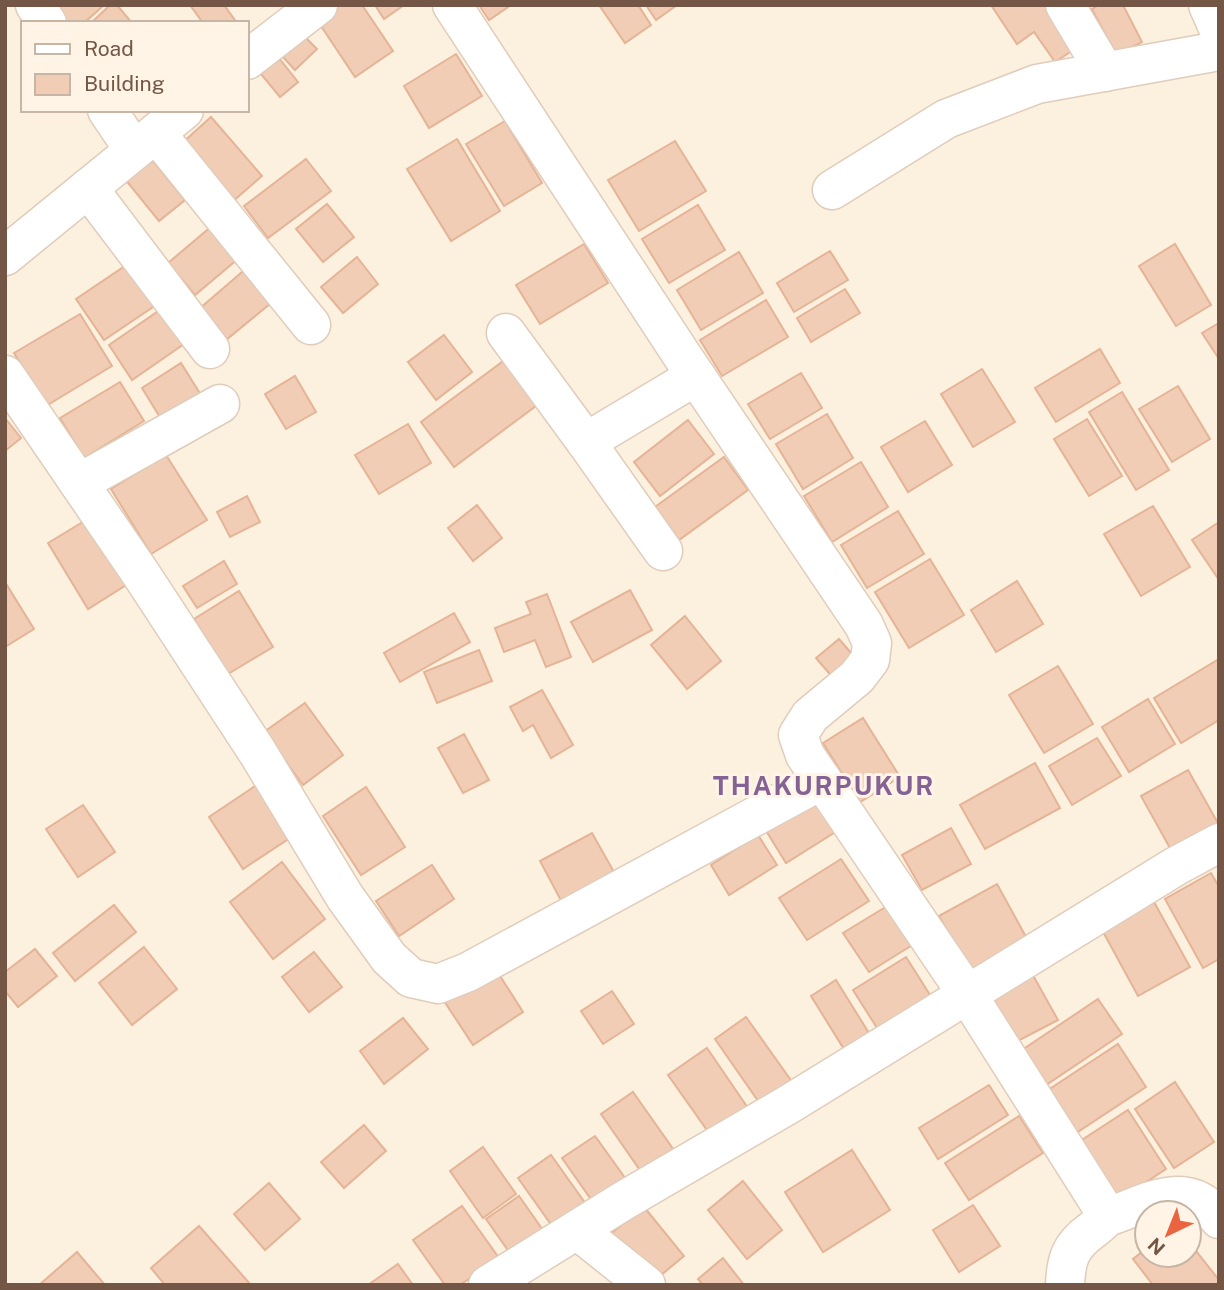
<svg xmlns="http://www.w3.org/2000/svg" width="1224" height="1290" font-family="'Public Sans',sans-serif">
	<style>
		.building { fill: #f2cdb6; stroke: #e5b396; stroke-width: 2 }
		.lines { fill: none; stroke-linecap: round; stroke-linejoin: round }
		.minor-casing { stroke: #e0ccbb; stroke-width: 41 }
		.tertiary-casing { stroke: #e0ccbb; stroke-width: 41 }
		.minor { stroke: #fff; stroke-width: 38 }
		.tertiary { stroke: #fff; stroke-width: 38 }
		.labels { text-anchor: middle; stroke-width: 6; stroke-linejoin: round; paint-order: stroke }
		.district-label { font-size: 26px; font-weight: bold; letter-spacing: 2px; fill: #846296; stroke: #fff4e5 }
	</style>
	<rect width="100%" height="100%" fill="#fcf1de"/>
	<g class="building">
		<polygon points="47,5 104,5 84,23 63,23"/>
		<polygon points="110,5 117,5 132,23 91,23"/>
		<polygon points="190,5 224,5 237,23 203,23"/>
		<polygon points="332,5 362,5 393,51 355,77 315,17"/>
		<polygon points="375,5 404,5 384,19"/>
		<polygon points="479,5 511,5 489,20"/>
		<polygon points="599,5 638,5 651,25 625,43"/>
		<polygon points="646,5 677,5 656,20"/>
		<polygon points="991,5 1055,5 1081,45 1055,62 1034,32 1017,44"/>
		<polygon points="1099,5 1123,5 1142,42 1116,55 1092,9"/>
		<polygon points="304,36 317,49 295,70 283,57"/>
		<polygon points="275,53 298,82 280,97 256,68"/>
		<polygon points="456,54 482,96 429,128 404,86"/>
		<polygon points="211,117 262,176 232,202 181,144"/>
		<polygon points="505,121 542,183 504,206 466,144"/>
		<polygon points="457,139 500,211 451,241 407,169"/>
		<polygon points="675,141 706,191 639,231 608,180"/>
		<polygon points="150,157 185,200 159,221 124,178"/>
		<polygon points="306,159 331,191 268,238 244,206"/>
		<polygon points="327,204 354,237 323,262 296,229"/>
		<polygon points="698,205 725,250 669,283 642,239"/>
		<polygon points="219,220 245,253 195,295 168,263"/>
		<polygon points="584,244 608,283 540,324 516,285"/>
		<polygon points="1175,244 1211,305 1176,326 1139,266"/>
		<polygon points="830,251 848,280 794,312 777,283"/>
		<polygon points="739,252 763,293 701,330 677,290"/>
		<polygon points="357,257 378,284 343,313 321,287"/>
		<polygon points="128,264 156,305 104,340 76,299"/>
		<polygon points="249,266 276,299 226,340 199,309"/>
		<polygon points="845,289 860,313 811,342 797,318"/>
		<polygon points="766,300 788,337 722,376 700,340"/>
		<polygon points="160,310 184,344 132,380 109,345"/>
		<polygon points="80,314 112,366 46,406 14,353"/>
		<polygon points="1219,323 1219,359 1202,333"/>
		<polygon points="444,335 472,372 436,400 408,362"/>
		<polygon points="1100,349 1120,383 1056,422 1035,388"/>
		<polygon points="510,356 544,400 454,467 421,422"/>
		<polygon points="181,363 204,400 166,427 142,388"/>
		<polygon points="982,369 1015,422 973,447 941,394"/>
		<polygon points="801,373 822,408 770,439 748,404"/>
		<polygon points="295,376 316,412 286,429 265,394"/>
		<polygon points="120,382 144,421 84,458 60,418"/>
		<polygon points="1178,386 1210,439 1172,462 1139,409"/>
		<polygon points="1122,392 1169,470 1136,490 1089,412"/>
		<polygon points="827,414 853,458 803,489 776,444"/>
		<polygon points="5,418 21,438 5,451"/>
		<polygon points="1087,419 1122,476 1089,496 1054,439"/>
		<polygon points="688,420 714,454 660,496 634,462"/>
		<polygon points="925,421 952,465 908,492 881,447"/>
		<polygon points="408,424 431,463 379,494 355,455"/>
		<polygon points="166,455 207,520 151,554 111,489"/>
		<polygon points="724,457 748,490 679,540 655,507"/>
		<polygon points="861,462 888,507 832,542 804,496"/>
		<polygon points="247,496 260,522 230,537 217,512"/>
		<polygon points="477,505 502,538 473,561 448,528"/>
		<polygon points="1153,506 1190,567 1141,596 1104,534"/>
		<polygon points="898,511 924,554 867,588 841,545"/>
		<polygon points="91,517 131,582 88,609 48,543"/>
		<polygon points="1219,522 1219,580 1192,540"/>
		<polygon points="930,559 964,615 909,648 875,592"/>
		<polygon points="224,561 237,584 197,608 183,586"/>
		<polygon points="1017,581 1043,624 996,652 971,610"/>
		<polygon points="5,582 34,629 5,647"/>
		<polygon points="630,590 652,630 593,662 571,622"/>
		<polygon points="239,591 273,647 228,674 194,619"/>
		<polygon points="547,594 571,657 546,667 535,640 504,652 495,628 531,614 526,602"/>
		<polygon points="454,613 470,642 400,682 384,653"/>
		<polygon points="685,616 721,661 687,689 651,645"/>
		<polygon points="839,639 858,661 835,680 816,658"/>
		<polygon points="479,650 492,681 437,703 424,672"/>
		<polygon points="1219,659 1219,720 1181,743 1154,698"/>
		<polygon points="1058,666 1093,724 1044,753 1009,695"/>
		<polygon points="542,690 573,745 551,758 533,725 523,731 510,707"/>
		<polygon points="1148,699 1175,744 1129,772 1102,727"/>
		<polygon points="305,703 343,755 303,785 264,732"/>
		<polygon points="863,718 900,777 860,802 823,743"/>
		<polygon points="464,734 489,780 463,793 438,748"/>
		<polygon points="1097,738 1121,776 1072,805 1049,766"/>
		<polygon points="1035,763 1060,808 985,849 960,805"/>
		<polygon points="1188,770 1219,825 1175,857 1141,796"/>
		<polygon points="264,780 299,832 243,869 209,817"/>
		<polygon points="366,787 405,847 361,875 323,816"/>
		<polygon points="816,797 837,831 786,863 765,829"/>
		<polygon points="83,805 115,852 78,877 46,829"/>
		<polygon points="951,828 971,864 922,890 902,855"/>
		<polygon points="592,833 619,881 566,910 540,861"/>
		<polygon points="758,835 777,865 729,895 711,865"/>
		<polygon points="841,859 869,901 807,940 779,898"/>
		<polygon points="282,862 325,919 273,959 230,902"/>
		<polygon points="432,865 454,899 399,936 376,901"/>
		<polygon points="1211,873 1219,887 1219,959 1203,968 1165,899"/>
		<polygon points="997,884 1031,946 973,978 939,916"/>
		<polygon points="897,900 922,939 869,972 843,933"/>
		<polygon points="1154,902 1190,967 1138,996 1102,930"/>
		<polygon points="114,905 136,932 75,981 53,953"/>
		<polygon points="144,947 177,989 132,1025 99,983"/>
		<polygon points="35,949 57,976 18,1007 5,991 5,972"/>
		<polygon points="314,952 342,987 309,1012 282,977"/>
		<polygon points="906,957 937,1006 884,1039 853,990"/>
		<polygon points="495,968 523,1012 473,1045 444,1001"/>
		<polygon points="1030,970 1058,1020 1014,1043 987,994"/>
		<polygon points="836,980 872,1038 847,1054 811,996"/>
		<polygon points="612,991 634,1024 603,1044 581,1011"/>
		<polygon points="1098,999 1122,1034 1046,1085 1022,1050"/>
		<polygon points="746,1017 795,1086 763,1108 715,1039"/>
		<polygon points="403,1018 428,1049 384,1084 360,1051"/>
		<polygon points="1118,1044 1146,1087 1073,1135 1045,1092"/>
		<polygon points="707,1048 752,1114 714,1140 668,1075"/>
		<polygon points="1175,1082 1214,1142 1174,1168 1135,1109"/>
		<polygon points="989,1085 1008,1115 938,1159 919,1128"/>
		<polygon points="633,1092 676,1153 644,1176 601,1114"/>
		<polygon points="1128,1110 1166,1169 1110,1206 1071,1147"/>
		<polygon points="1019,1116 1043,1153 969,1200 945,1163"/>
		<polygon points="364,1125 386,1151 344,1188 321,1162"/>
		<polygon points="595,1136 628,1182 595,1205 562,1158"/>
		<polygon points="483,1147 516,1194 483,1218 450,1171"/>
		<polygon points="852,1150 890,1210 823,1252 785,1192"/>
		<polygon points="551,1155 588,1207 555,1230 518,1178"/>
		<polygon points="743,1181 782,1230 747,1259 708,1210"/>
		<polygon points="269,1183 300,1219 265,1250 234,1214"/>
		<polygon points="519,1196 545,1233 512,1256 486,1219"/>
		<polygon points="973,1205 1000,1246 959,1272 933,1230"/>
		<polygon points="462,1206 499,1258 460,1285 445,1285 413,1240"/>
		<polygon points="644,1207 684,1256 649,1285 608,1236"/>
		<polygon points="199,1226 251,1285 165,1285 151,1268"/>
		<polygon points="1189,1242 1219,1280 1219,1285 1153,1285 1133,1259 1147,1248 1147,1255 1189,1255"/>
		<polygon points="77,1252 105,1285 39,1285"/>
		<polygon points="723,1258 744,1285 703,1285 698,1279"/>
		<polygon points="398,1264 413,1285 368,1285"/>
	</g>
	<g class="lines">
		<defs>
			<g id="minor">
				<polyline points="35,5 47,23"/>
				<polyline points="1065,5 1105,72"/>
				<polyline points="1208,5 1219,30"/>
				<polyline points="247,60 318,5"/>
				<polyline points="107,110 134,150"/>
				<polyline points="156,133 311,325"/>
				<polyline points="88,188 210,349"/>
				<polyline points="832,190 946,119 1037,84 1219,51"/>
				<polyline points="5,256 184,110"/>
				<polyline points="506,333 586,442 696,376"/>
				<polyline points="5,375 141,574 258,753 345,897 389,958 411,978 438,984 468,972 822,780"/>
				<polyline points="586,442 663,551"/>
				<polyline points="79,483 220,404"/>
				<path d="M 1107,1217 C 1147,1204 1188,1176 1219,1219"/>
				<polyline points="577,1230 646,1285"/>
				<polyline points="488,1285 623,1201 791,1103 1176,866 1219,843"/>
			</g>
			<path id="tertiary" d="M 452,5 L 683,357 L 864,625 L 872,643 L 870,660 L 857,677 L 810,716 L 798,735 L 805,755 L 967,994 L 1107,1215 C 1104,1222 1097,1226 1091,1231 C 1070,1246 1066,1260 1065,1285"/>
		</defs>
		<use href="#minor" class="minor-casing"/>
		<use href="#tertiary" class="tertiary-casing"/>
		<use href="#minor" class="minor"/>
		<use href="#tertiary" class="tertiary"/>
	</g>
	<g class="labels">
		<g class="district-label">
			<text x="824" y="795">THAKURPUKUR</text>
		</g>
	</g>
	<rect width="1224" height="1290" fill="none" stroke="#735646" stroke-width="14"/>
	<rect x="21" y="21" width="228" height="91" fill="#fff4e5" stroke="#c7b5a5" stroke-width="2"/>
	<rect x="35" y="44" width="35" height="10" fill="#ffffff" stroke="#c7b5a5" stroke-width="2"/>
	<text x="84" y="56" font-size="21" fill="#735646">Road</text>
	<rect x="35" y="74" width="35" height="21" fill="#f2cdb6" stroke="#c7b5a5" stroke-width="2"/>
	<text x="84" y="91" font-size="21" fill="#735646">Building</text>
	<g transform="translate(1168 1234) rotate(223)"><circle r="33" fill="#fff4e5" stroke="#c7b5a5" stroke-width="2"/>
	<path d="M0-5L12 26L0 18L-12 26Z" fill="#ea6440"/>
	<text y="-10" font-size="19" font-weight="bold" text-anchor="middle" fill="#735646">N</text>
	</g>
</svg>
